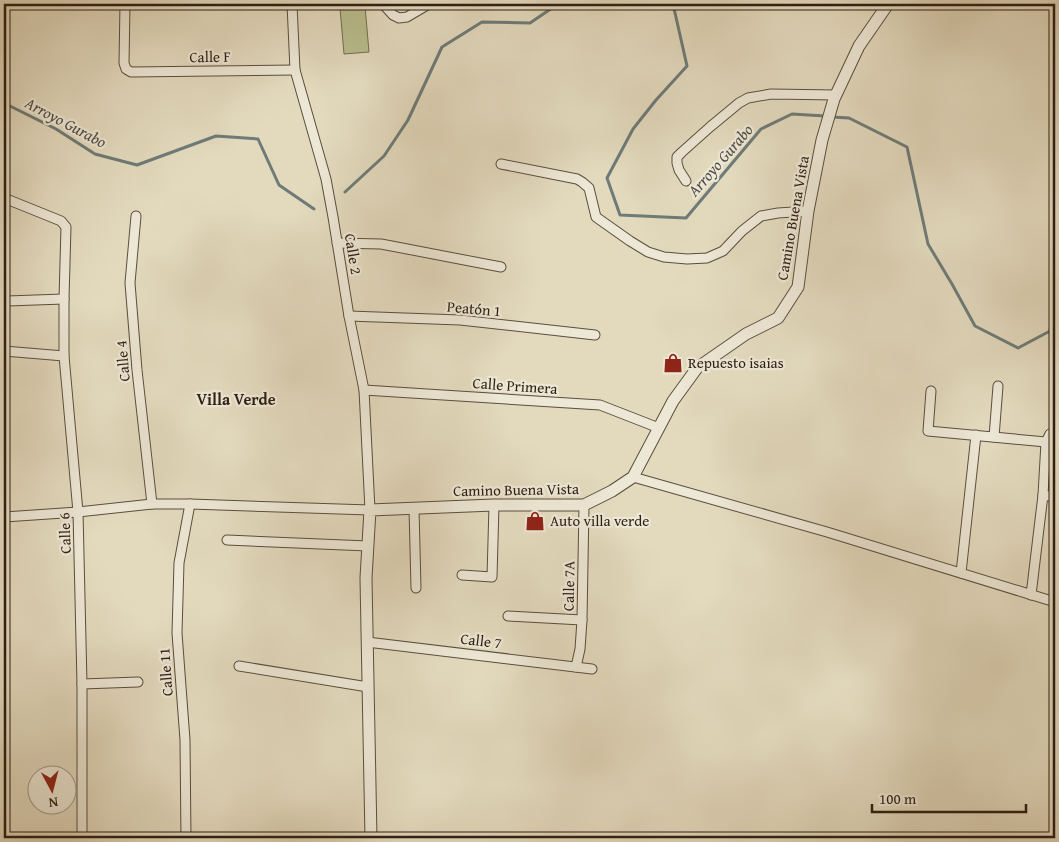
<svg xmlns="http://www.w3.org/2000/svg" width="1059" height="842" font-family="'Gentium Book Plus',serif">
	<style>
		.green { fill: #b9be8e; stroke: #736e50 }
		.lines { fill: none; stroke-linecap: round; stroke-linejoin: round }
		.stream { stroke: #6e7b78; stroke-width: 3 }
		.minor-casing { stroke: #5a4e3e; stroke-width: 11 }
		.tertiary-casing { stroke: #5a4e3e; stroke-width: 13 }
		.minor { stroke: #ede7d5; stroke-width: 9 }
		.tertiary { stroke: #ede7d5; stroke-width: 11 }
		.labels { text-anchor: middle; stroke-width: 4.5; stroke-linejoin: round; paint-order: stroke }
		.street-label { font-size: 15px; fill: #2d1f13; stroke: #ede7d5 }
		.poi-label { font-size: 15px; fill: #2d1f13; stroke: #ede7d5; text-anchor: start }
		.water-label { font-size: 16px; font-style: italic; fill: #4d4d46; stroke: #ede7d5 }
		.neighbourhood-label { font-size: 16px; font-weight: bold; fill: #2d1f13; stroke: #ede7d5 }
	</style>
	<rect width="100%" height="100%" fill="#e3dabe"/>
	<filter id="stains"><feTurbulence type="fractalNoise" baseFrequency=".004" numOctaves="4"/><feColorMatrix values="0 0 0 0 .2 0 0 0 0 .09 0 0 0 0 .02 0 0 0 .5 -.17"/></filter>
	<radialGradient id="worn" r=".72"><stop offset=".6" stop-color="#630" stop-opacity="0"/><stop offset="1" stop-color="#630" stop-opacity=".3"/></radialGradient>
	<polygon class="green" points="365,6 369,52 344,54 340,8"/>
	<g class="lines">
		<g class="stream">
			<polyline points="673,4 687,66 656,100 633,129 607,178 620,215 686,218 761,129 792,114 825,116"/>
			<polyline points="4,103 56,129 95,154 137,165 216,136 258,139 279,185 314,209"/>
			<polyline points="832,117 849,118 907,147 928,244 952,284 975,326 1018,348 1050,331 1055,292"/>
			<polyline points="345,192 384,156 408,120 442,47 482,22 530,23 558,4"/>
		</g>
		<defs>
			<g id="minor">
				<polyline points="125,4 124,63 126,69 131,72 295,70"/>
				<polyline points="383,4 393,15 399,18 407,17 429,4"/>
				<polyline points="501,164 577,179 582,182 589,188 596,217 630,241 648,252 664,257 687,259 707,258 723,251 742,231 761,216 778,213 808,211"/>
				<polyline points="686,181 679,170 677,163 677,157 682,152 710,127 739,103 748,98 771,94 836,95"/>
				<polyline points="4,198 61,221 66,227 64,299 64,356 78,512 82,684 82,838"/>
				<polyline points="136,216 130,283 137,370 152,504"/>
				<polyline points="337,243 381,244 501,267"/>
				<polyline points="4,299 7,301 64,299"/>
				<polyline points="349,316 460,320 595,335"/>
				<polyline points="4,351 64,356"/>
				<polyline points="364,390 600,405 659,428"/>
				<polyline points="931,391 928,431 1046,442"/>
				<polyline points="994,437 998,386"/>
				<polyline points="633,477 827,532 1055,602"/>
				<polyline points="1043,495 1055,497"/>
				<polyline points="414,508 416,588"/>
				<polyline points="4,517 78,512 152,504 190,504 370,510 364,390 349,316 333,217 326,179 295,70 292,4"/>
				<polyline points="227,540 368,546"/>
				<polyline points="961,573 976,435"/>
				<polyline points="462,575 492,577 494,505"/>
				<polyline points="1031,595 1043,495 1046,442 1050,434 1055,432"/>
				<polyline points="508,616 582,620"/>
				<polyline points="367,642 592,669"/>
				<polyline points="239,666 368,687"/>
				<polyline points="576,667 580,649 582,620 584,505"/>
				<polyline points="82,684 138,682"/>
				<polyline points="186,838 185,740 177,633 179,563 190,504"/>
			</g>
			<polyline id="tertiary" points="371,838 366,578 370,510 494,505 584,505 612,491 633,477 673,401 697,368 746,334 778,318 798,287 808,211 822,140 834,99 859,46 888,4"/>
		</defs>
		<use href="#minor" class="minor-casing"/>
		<use href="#tertiary" class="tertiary-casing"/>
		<use href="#minor" class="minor"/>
		<use href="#tertiary" class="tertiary"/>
	</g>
	<defs>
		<symbol id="shop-bare" viewBox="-9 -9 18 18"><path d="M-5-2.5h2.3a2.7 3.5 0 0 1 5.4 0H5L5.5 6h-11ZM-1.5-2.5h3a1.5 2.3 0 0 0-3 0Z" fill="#8f2418" stroke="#ede7d5" stroke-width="2.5" paint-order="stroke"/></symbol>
	</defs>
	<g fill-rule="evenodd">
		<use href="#shop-bare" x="659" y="349" width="28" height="28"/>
		<use href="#shop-bare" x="521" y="507" width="28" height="28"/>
	</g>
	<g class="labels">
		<g class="street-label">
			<text transform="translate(210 57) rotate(-1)" y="5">Calle F</text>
			<text transform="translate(793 218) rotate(-80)" y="5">Camino Buena Vista</text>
			<text transform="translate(353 254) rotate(81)" y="5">Calle 2</text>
			<text transform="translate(474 309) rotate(5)" y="5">Peatón 1</text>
			<text transform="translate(123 361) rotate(-95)" y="5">Calle 4</text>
			<text transform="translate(515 386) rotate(4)" y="5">Calle Primera</text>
			<text transform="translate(516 490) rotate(-1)" y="5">Camino Buena Vista</text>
			<text transform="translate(65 533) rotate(-92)" y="5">Calle 6</text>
			<text transform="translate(569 586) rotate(-89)" y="5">Calle 7A</text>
			<text transform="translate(481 641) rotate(7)" y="5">Calle 7</text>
			<text transform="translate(166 672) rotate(-94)" y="5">Calle 11</text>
		</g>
		<g class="poi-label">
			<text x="688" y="368">Repuesto isaias</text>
			<text x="550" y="526">Auto villa verde</text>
		</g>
		<g class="water-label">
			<text transform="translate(66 122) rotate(28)" y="6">Arroyo Gurabo</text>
			<text transform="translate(720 160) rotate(-49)" y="6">Arroyo Gurabo</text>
		</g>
		<g class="neighbourhood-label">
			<text x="236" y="405">Villa Verde</text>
		</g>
	</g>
	<rect width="1059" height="842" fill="none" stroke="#e3dabe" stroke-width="20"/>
	<rect x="5" y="5" width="1049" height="832" fill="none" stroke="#2d1f13" stroke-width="2.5"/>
	<rect x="10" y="10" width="1039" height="822" fill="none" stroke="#2d1f13"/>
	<g transform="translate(52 790) rotate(173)"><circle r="24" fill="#ede7d5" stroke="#a09787"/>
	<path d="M0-4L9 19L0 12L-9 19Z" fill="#8f2418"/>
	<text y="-8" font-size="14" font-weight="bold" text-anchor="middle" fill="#2d1f13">N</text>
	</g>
	<path d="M872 804v8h154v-8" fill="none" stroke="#2d1f13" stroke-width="2.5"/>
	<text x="879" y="804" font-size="15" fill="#2d1f13" stroke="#ede7d5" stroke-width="4" paint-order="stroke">100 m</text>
	<rect width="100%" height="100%" filter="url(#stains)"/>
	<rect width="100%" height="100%" fill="url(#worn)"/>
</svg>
